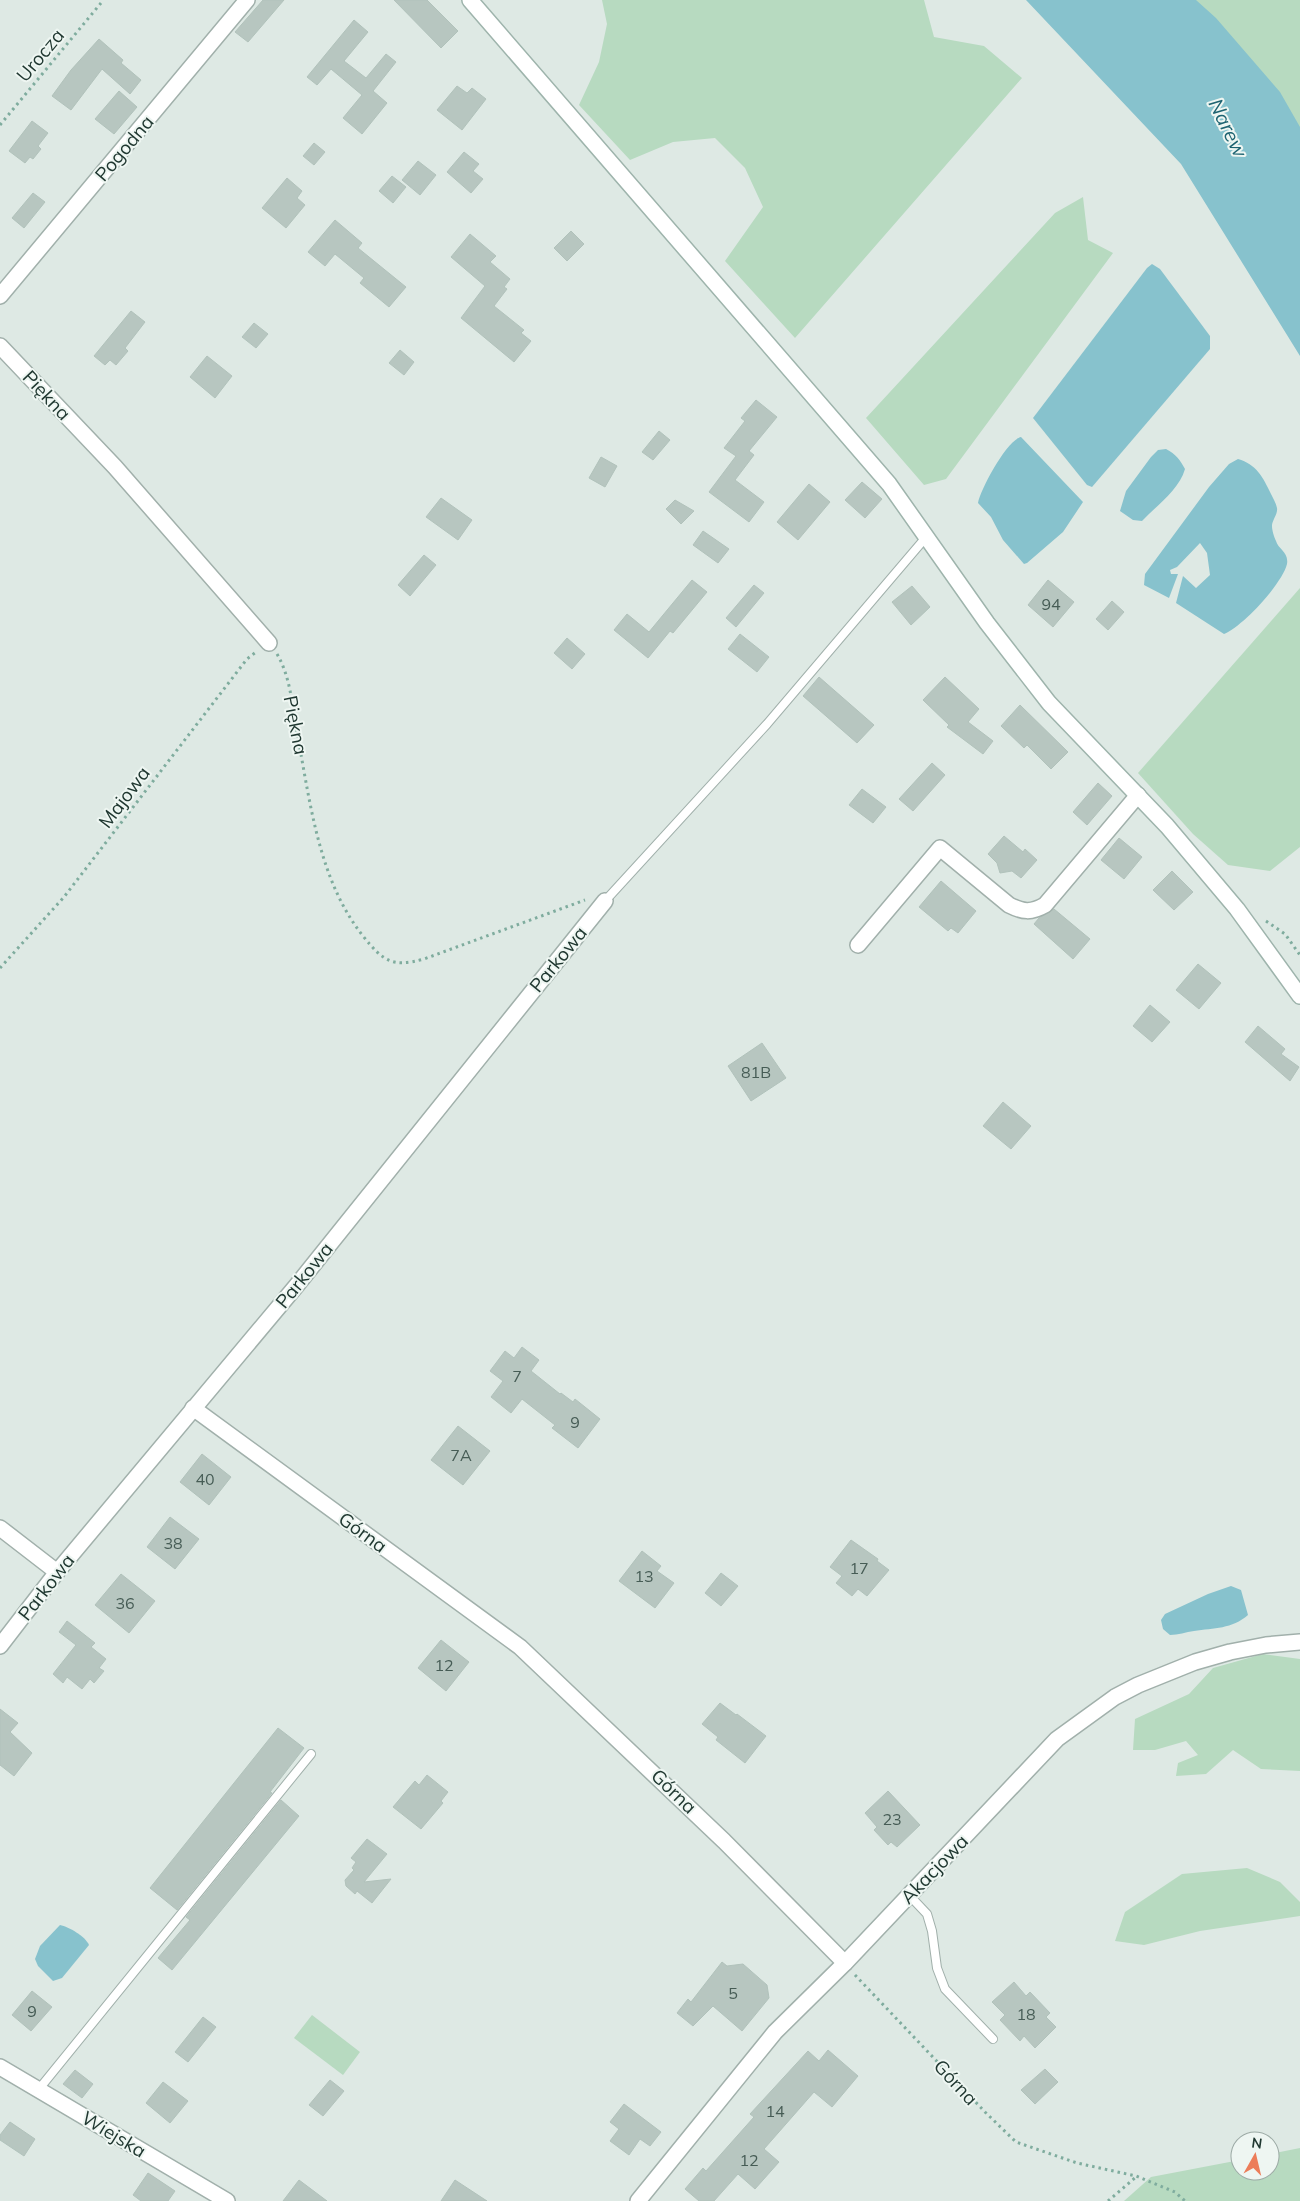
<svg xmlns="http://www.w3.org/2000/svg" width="1300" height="2201" font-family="Mulish,sans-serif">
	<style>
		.green { fill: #b7dac0 }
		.water { fill: #87c2cd }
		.building { fill: #b7c6c0; stroke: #b1c2bb }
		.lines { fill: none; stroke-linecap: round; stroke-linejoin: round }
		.lane-casing { stroke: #a1b0ab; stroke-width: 10 }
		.street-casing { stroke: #a1b0ab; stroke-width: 18 }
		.secondary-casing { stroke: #9eb4ac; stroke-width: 18 }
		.path { stroke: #7fac9e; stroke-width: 3; stroke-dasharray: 2.5 4; stroke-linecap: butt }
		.lane { stroke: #fff; stroke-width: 8 }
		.street { stroke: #fff; stroke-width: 15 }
		.secondary { stroke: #fff; stroke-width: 15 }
		.labels { text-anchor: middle; stroke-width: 4; stroke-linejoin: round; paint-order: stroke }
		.number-label { font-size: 16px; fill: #465c55 }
		.street-label { font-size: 19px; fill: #203831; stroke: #eef6f2 }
		.water-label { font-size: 20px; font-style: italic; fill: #1d6371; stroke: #eef6f2 }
	</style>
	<rect width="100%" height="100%" fill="#dee9e4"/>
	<g class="green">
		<polygon points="602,0 924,0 934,37 984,46 1022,78 795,338 725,261 763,207 745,168 715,138 673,142 630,160 579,105 599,62 607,24"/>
		<polygon points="1038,0 1300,0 1300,283"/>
		<polygon points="1083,197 1088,240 1113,253 946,479 924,485 866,418 1055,213"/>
		<polygon points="1300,588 1300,847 1270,871 1228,865 1193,834 1138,773"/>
		<polygon points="1263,1654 1300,1659 1300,1771 1261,1769 1233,1750 1206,1774 1176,1776 1178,1763 1198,1755 1186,1741 1155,1750 1133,1750 1135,1719 1189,1694 1213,1668"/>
		<polygon points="1247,1868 1280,1882 1300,1902 1300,1916 1200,1931 1144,1945 1115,1941 1125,1912 1182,1874"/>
		<polygon points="312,2015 360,2052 343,2075 294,2038"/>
		<polygon points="1300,2148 1300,2201 1124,2201 1151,2177 1240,2160 1240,2171 1270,2171 1270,2154"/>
	</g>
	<g class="water">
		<polygon points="1026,0 1196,0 1216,18 1280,92 1300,127 1300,356 1181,164"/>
		<polygon points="1152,264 1160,269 1210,336 1210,349 1092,487 1087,485 1033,418 1147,268"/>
		<path d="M 1021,437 L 1083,502 L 1063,532 L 1027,563 L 1024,564 L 1003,540 L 991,517 L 978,503 C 981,488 1007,440 1021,437 Z"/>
		<path d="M 1166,449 C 1176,454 1180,460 1185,469 C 1179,490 1157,505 1142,521 L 1133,520 L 1120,511 L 1126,491 L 1151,457 L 1158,450 Z"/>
		<path d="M 1238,459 C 1256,464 1263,477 1271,494 C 1273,498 1276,503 1277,508 C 1278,514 1272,520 1272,526 C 1272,530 1274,537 1276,541 C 1278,549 1289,552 1287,564 C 1282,584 1243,626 1224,634 L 1176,603 L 1183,576 L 1196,588 L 1210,575 L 1207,553 L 1200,543 L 1177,567 L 1170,570 L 1171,574 L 1178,574 L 1169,598 L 1144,585 L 1145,574 L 1209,487 L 1229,464 Z"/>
		<path d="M 1231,1586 L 1241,1590 L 1248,1615 C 1232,1629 1214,1628 1194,1631 C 1186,1632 1178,1635 1170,1635 L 1163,1629 L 1161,1620 L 1165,1614 L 1208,1594 Z"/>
		<path d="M 60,1925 C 69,1927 85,1936 89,1945 L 62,1978 L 53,1981 L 38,1966 L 35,1959 L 40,1946 Z"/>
	</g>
	<g class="building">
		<polygon points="263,0 284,0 248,42 235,32"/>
		<polygon points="394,0 427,0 458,31 441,48"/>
		<polygon points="354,20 368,32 344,61 366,78 386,54 396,62 373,91 387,103 362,134 343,118 362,95 331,69 317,85 307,77"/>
		<polygon points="99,39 123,60 121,63 141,80 130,94 102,69 71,110 52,96 71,70"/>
		<polygon points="457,86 467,93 472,88 486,99 462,130 437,110"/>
		<polygon points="119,91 137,107 114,134 95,119"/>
		<polygon points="32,121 48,133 38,146 41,149 33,159 30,157 25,163 9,151"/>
		<polygon points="314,143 325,152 314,165 303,156"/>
		<polygon points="464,152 479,164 473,171 483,179 471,193 447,172"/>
		<polygon points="418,161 436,175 420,195 402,180"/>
		<polygon points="392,176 406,187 393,203 379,191"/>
		<polygon points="287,178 302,191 297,198 305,205 286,228 262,208"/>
		<polygon points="33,193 45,202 24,228 12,218"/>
		<polygon points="335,220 362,243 358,248 406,287 389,307 360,283 364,278 335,254 325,266 308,252"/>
		<polygon points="571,231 584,244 567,261 554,248"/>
		<polygon points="470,234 496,256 490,262 510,279 504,287 507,289 494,306 524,330 521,333 531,341 514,362 461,318 485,286 451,257"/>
		<polygon points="131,311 145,322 125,348 128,351 116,365 110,360 105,365 94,356"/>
		<polygon points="254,323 268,334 256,348 242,337"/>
		<polygon points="400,350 414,362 404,375 389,363"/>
		<polygon points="207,356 232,376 215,398 190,377"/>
		<polygon points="756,400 777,417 749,451 754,455 735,480 764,502 749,522 709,492 736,456 724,448 745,421 741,418"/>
		<polygon points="659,431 670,440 653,460 642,452"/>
		<polygon points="601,457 617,466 605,487 589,478"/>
		<polygon points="862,482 882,499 865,518 845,500"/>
		<polygon points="809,484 830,502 798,540 777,522"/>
		<polygon points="441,498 472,520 458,540 426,517"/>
		<polygon points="675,500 694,511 681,524 666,509"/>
		<polygon points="703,531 729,549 718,563 693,545"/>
		<polygon points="424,555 436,565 410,596 398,585"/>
		<polygon points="692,580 707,592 673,633 670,631 648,658 614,630 627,614 649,632"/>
		<polygon points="1048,580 1074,602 1053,627 1028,605"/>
		<polygon points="754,585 764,593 736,627 726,618"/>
		<polygon points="912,586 930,607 911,625 892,602"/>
		<polygon points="1112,601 1124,612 1108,630 1096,619"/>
		<polygon points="740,634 769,657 757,672 728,649"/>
		<polygon points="567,638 585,654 572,669 554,653"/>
		<polygon points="819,677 874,725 857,743 803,696"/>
		<polygon points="945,677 979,709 968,722 993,741 983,754 947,727 949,725 923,700"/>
		<polygon points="1020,705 1068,752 1051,769 1027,745 1024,748 1001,726"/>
		<polygon points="932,763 945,775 913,811 899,799"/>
		<polygon points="1098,783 1112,796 1087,825 1073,812"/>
		<polygon points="862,789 886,807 873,823 849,805"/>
		<polygon points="1004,836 1023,852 1025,849 1037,860 1021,878 1012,871 1000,873 997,863 988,854"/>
		<polygon points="1119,838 1142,857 1124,879 1101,860"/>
		<polygon points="1172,871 1193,892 1174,910 1153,890"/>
		<polygon points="941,881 976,911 958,933 951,928 948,931 919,907"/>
		<polygon points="1054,909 1090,939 1073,959 1034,924 1039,918"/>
		<polygon points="1198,964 1221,983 1199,1009 1176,990"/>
		<polygon points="1150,1005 1170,1022 1152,1042 1133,1026"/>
		<polygon points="1258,1026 1285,1049 1281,1054 1299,1067 1290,1081 1245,1042"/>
		<polygon points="762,1043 786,1078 751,1101 728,1066"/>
		<polygon points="1003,1102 1031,1126 1011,1149 983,1126"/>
		<polygon points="522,1347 539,1360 531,1371 560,1394 561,1393 573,1402 575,1399 600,1419 578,1448 552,1428 555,1425 522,1399 511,1413 491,1397 503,1381 490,1371 505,1351 514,1358"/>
		<polygon points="458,1426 490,1451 463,1485 431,1460"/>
		<polygon points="202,1454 231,1477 209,1505 180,1482"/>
		<polygon points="170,1517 199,1539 175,1569 147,1547"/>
		<polygon points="851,1540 878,1559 877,1561 889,1570 867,1596 858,1589 852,1596 836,1583 842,1576 830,1567"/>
		<polygon points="642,1551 661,1566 657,1571 674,1583 655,1608 619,1581"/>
		<polygon points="721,1573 738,1586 721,1606 705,1593"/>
		<polygon points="121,1574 155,1601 129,1633 95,1605"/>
		<polygon points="67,1621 95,1643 91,1647 106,1659 99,1668 104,1671 94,1683 90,1679 82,1689 67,1677 63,1683 53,1674 76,1645 59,1632"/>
		<polygon points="441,1640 469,1662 446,1691 418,1668"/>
		<polygon points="720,1703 736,1715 737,1714 766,1736 745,1763 716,1740 718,1737 702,1724"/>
		<polygon points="0,1709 18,1723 10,1732 32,1753 14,1776 0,1765"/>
		<polygon points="278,1728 304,1748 270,1792 272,1793 177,1910 150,1888"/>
		<polygon points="427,1775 448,1792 441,1801 443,1803 421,1829 393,1807 415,1781 419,1785"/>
		<polygon points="888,1791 920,1825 897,1847 891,1842 888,1845 874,1830 877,1827 865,1813"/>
		<polygon points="281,1800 299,1816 172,1970 158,1958 190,1920 186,1917"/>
		<polygon points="367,1839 387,1854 364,1882 391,1879 372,1903 357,1891 355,1894 346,1886 345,1880 354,1870 352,1868 356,1862 351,1858"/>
		<polygon points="722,1962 727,1966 743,1964 767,1985 769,1998 742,2031 713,2006 693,2026 677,2013 688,1999 691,2002"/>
		<polygon points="1014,1982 1026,1996 1030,1992 1050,2013 1046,2017 1056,2027 1035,2048 1024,2036 1020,2041 1000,2020 1005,2015 992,2002"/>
		<polygon points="32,1991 52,2007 31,2031 12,2015"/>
		<polygon points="203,2017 216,2027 188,2062 175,2052"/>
		<polygon points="828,2050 858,2076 832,2107 814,2092 764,2149 779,2162 755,2189 738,2174 714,2201 699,2201 685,2189 703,2168 706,2171 754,2117 750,2114 808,2051 819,2061"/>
		<polygon points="1045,2069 1058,2082 1035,2104 1021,2090"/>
		<polygon points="75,2070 93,2084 82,2098 63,2084"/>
		<polygon points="330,2080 344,2091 323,2116 309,2105"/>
		<polygon points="163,2082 188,2101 170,2123 146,2103"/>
		<polygon points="624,2104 661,2132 650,2146 640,2139 629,2155 610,2141 619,2129 610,2122"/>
		<polygon points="10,2122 35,2139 24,2156 0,2140 0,2135"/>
		<polygon points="148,2173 175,2191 168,2201 141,2201 133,2195"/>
		<polygon points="299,2180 327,2201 283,2201"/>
		<polygon points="455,2180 487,2201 441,2201"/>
	</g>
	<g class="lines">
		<defs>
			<g id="lane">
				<polyline points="605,901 767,724 927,536"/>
				<polyline points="909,1895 927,1914 932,1931 937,1968 945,1989 993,2039"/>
				<polyline points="39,2089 311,1754"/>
			</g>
			<g id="street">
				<polyline points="0,296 247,0"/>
				<polyline points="0,346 115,467 269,643"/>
				<path d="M 858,945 L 940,848 L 1009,905 C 1023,912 1031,913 1045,905 L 1138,795"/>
				<polyline points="193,1408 520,1647 724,1841 845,1963"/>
				<polyline points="0,1528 57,1572"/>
				<polyline points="0,1646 57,1572 297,1285 605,901"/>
				<polyline points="0,2067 227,2201"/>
				<polyline points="638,2201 775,2032 845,1963 1057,1739 1115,1697 1138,1685 1195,1662 1230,1652 1266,1645 1300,1642"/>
			</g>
			<polyline id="secondary" points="470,0 889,484 987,623 1049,703 1167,826 1237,909 1300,996"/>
		</defs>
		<use href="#lane" class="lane-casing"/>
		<use href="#street" class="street-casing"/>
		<use href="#secondary" class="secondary-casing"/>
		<g class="path">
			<polyline points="0,125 101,3"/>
			<path d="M 277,654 C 290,676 292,703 296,728 C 310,798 317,878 363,936 C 383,961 392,968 424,959 L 585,900"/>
			<polyline points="1266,921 1285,934 1300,955"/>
			<polyline points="0,968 64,897 247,659 256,652"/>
			<polyline points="855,1975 985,2112 1016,2142 1077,2163 1136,2176 1175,2192 1185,2201"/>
			<polyline points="1108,2201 1136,2177"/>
		</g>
		<use href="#lane" class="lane"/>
		<use href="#street" class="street"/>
		<use href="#secondary" class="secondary"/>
	</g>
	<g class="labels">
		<g class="number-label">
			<text x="1051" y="610">94</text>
			<text x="756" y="1078">81B</text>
			<text x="517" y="1382">7</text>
			<text x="575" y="1428">9</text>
			<text x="461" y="1461">7A</text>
			<text x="205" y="1485">40</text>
			<text x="173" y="1549">38</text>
			<text x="859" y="1574">17</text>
			<text x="644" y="1582">13</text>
			<text x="125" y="1609">36</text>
			<text x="444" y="1671">12</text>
			<text x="892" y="1825">23</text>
			<text x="733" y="1999">5</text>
			<text x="32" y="2017">9</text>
			<text x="1026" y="2020">18</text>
			<text x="775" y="2117">14</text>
			<text x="749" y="2166">12</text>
		</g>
		<g class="street-label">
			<text transform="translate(40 55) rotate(-50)" y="7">Urocza</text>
			<text transform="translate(124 148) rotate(-50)" y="7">Pogodna</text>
			<text transform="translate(47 395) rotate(47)" y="7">Piękna</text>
			<text transform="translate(296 725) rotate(79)" y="7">Piękna</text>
			<text transform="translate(124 797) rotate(-53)" y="7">Majowa</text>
			<text transform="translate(558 959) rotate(-51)" y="7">Parkowa</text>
			<text transform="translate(304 1275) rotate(-51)" y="7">Parkowa</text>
			<text transform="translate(363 1532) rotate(36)" y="7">Górna</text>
			<text transform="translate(46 1587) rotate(-52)" y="7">Parkowa</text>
			<text transform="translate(674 1791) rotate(44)" y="7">Górna</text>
			<text transform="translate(934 1869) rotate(-46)" y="7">Akacjowa</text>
			<text transform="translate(956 2082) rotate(47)" y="7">Górna</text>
			<text transform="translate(114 2134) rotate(31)" y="7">Wiejska</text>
		</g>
		<g class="water-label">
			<text transform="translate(1228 128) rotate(64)" y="7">Narew</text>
		</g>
	</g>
	<g transform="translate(1255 2156) rotate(8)"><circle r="24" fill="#eef6f2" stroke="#9caaa5"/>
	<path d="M0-4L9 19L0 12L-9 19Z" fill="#ec7d59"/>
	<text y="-8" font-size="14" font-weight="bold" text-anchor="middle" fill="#203831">N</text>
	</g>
</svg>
